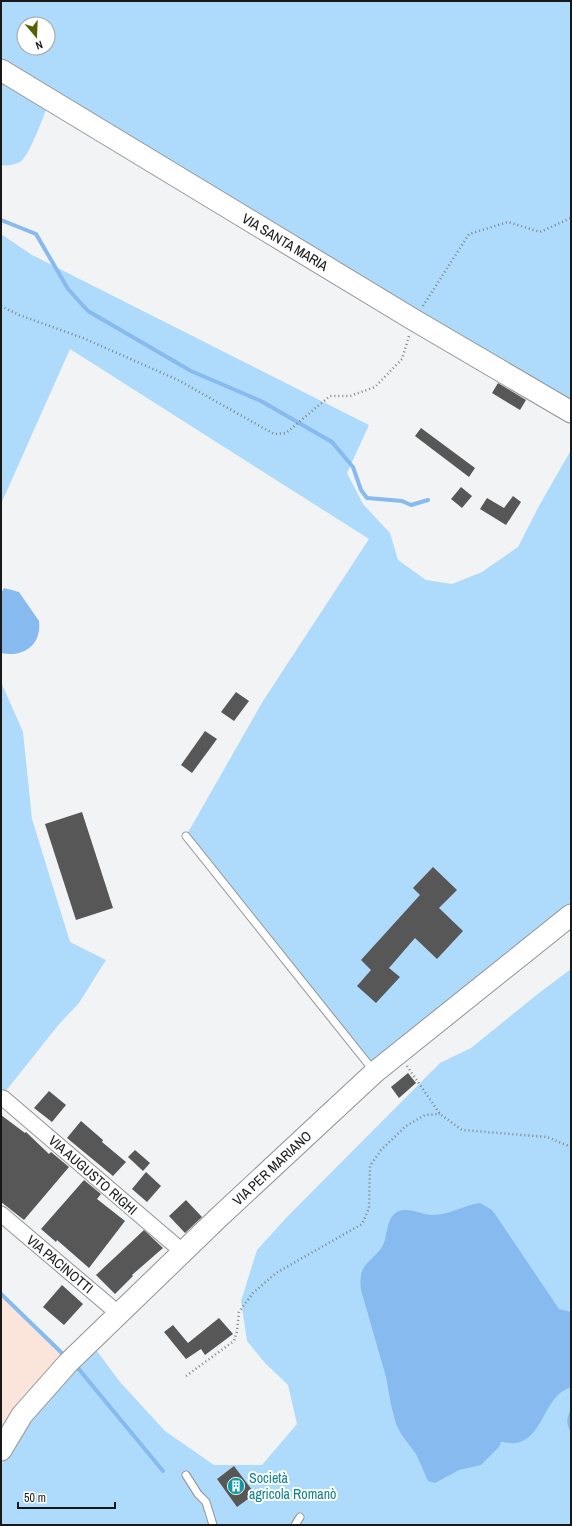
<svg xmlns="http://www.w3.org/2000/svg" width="572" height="1526" font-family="'Archivo Narrow',sans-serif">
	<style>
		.industrial { fill: #fbe4d9 }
		.green { fill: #aedbfc; fill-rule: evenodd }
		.water { fill: #87baef }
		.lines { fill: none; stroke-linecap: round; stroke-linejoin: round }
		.stream { stroke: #87baef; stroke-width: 4 }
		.building { fill: #585757 }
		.lane-casing { stroke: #929394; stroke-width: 9 }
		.street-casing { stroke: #929394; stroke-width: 17 }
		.secondary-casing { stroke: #929394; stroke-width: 23 }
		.path { stroke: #828384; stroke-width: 2.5; stroke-dasharray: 1 3; stroke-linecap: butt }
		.lane { stroke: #fff; stroke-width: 7 }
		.street { stroke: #fff; stroke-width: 15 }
		.secondary { stroke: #fff; stroke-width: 21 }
		.labels { text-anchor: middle; stroke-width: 4; stroke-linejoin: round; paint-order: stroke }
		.street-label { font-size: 14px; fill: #181819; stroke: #fff }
		.culture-label { font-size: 14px; fill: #0d838f; stroke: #fff; text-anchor: start }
	</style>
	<rect width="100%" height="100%" fill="#f2f3f4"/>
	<polygon class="industrial" points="1,1297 65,1359 1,1437"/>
	<g class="green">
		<path d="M 1,1 L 571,1 L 571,412 L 50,99 C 45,112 30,156 20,162 C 14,165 7,166 1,165 ZM 24,24 L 48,24 L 48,48 L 24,48 Z"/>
		<polygon points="1,234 32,255 369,425 347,473 363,504 390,533 398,560 426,580 452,584 482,572 518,547 539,506 571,450 571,905 371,1068 186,836 263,701 369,539 70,349 1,504"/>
		<polygon points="1,682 23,732 32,819 70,942 106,960 79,1003 60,1023 1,1097"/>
		<polygon points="571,969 571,1525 1,1525 1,1466 15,1436 94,1347 120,1382 165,1431 214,1465 262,1465 297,1424 288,1385 265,1363 247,1341 241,1301 257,1250 287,1217 440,1063 471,1048 539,993"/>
	</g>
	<g class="water">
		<path d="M 4,588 L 19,592 L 39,621 C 42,645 23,658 1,653 L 1,593 Z"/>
		<path d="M 480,1203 L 492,1210 L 497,1217 L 559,1309 L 571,1312 L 571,1387 C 566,1389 562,1391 558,1395 C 544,1408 538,1440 516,1443 C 510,1444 507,1442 501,1442 L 499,1447 L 481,1465 L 459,1470 L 435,1483 L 428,1481 L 416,1454 L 401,1434 L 396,1424 L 391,1405 L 386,1377 L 361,1290 C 360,1283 360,1276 363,1269 C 368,1260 378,1255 383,1245 C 388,1235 386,1218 397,1212 C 408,1206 421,1215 433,1215 C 450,1215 464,1205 480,1203 Z"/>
		<path d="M 571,1409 L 571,1432 C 565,1424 567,1417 571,1409 Z"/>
	</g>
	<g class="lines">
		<g class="stream">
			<polyline points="1,220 36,234 68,289 88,311 191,371 261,401 332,442 353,467 361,490 367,498 402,501 411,505 428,500"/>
			<polyline points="1,1294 66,1357"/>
			<polyline points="77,1367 163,1471"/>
		</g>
	</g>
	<g class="building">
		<polygon points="498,383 526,400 520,410 492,393"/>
		<polygon points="421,428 475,468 469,477 415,436"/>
		<polygon points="461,487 472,496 462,508 451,499"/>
		<polygon points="513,496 521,502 506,525 480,509 487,498 504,508"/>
		<polygon points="236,692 249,701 234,721 221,712"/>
		<polygon points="205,731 217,739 192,773 181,765"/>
		<polygon points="82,812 113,908 76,920 45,824"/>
		<polygon points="433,867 457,890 439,908 463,931 437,959 415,938 389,968 400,977 376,1003 357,986 371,970 361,960 420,895 413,888"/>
		<polygon points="408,1073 416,1083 399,1098 391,1087"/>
		<polygon points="49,1091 66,1105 52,1122 34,1108"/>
		<polygon points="1,1115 25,1133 26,1132 49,1154 51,1152 69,1167 24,1220 1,1202"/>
		<polygon points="81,1121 103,1140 102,1142 126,1162 113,1176 67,1138"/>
		<polygon points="135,1150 150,1163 143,1171 128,1157"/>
		<polygon points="146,1172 161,1186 147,1202 132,1189"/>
		<polygon points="84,1180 101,1194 97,1199 125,1221 89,1268 57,1240 56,1242 41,1229"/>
		<polygon points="186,1200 202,1217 185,1233 169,1216"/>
		<polygon points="144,1230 163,1248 132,1275 133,1276 115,1294 96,1275"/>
		<polygon points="62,1285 83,1304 64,1325 43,1307"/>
		<polygon points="219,1318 233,1334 205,1355 201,1349 186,1359 164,1332 173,1325 188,1343"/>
		<polygon points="234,1466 255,1494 237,1507 217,1479"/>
	</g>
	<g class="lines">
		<defs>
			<g id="lane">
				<polyline points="186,836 373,1070"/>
				<polyline points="186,1475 198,1494 206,1502 213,1525"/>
				<polyline points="295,1525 300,1517"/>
			</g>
			<g id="street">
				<polyline points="3,1098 183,1252"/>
				<polyline points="1,1214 119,1314"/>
			</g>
			<g id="secondary">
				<polyline points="1,70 414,320 571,412"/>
				<polyline points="1,1450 22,1415 68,1363 218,1218 375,1072 571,915"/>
			</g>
		</defs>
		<use href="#lane" class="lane-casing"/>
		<use href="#street" class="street-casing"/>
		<use href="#secondary" class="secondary-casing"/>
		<g class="path">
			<polyline points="1,306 19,315 83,338 178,380 274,434 286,433 330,396 350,396 375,387 402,359 409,336"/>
			<polyline points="423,306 469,234 508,222 540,232 571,218"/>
			<polyline points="407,1066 440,1114 462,1130 547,1137 571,1147"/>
			<polyline points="186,1376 234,1341 237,1331 239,1312 253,1293 276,1273 362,1224 369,1208 370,1166 381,1150 406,1126 425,1115 440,1114"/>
		</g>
		<use href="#lane" class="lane"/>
		<use href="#street" class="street"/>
		<use href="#secondary" class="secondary"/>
	</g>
	<defs>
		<symbol id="building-disc" viewBox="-11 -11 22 22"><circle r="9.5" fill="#0f9aa8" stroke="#fff"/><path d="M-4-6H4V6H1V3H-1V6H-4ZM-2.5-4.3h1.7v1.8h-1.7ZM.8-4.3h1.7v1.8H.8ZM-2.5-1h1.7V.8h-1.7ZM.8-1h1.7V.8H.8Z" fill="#fff"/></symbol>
	</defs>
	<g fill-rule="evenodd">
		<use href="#building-disc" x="226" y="1476" width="20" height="20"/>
	</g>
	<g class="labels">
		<g class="street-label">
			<text transform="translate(285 242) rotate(31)" y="5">VIA SANTA MARIA</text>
			<text transform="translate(272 1168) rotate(-43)" y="5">VIA PER MARIANO</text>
			<text transform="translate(93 1175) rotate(41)" y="5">VIA AUGUSTO RIGHI</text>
			<text transform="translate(60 1264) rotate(40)" y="5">VIA PACINOTTI</text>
		</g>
		<g class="culture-label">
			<text x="249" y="1483">Società<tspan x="249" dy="16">agricola Romanò</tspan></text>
		</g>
	</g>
	<rect width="572" height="1526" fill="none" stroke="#181819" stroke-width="4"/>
	<g transform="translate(36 36) rotate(161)"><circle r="19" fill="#ffffff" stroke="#a3a3a3"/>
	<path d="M0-3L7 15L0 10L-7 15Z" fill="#586100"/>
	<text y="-6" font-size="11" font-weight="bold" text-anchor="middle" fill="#181819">N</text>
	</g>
	<path d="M18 1502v6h97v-6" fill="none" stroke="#181819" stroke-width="2"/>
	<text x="24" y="1502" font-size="12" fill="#181819" stroke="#ffffff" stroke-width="3" paint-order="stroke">50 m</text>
</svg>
